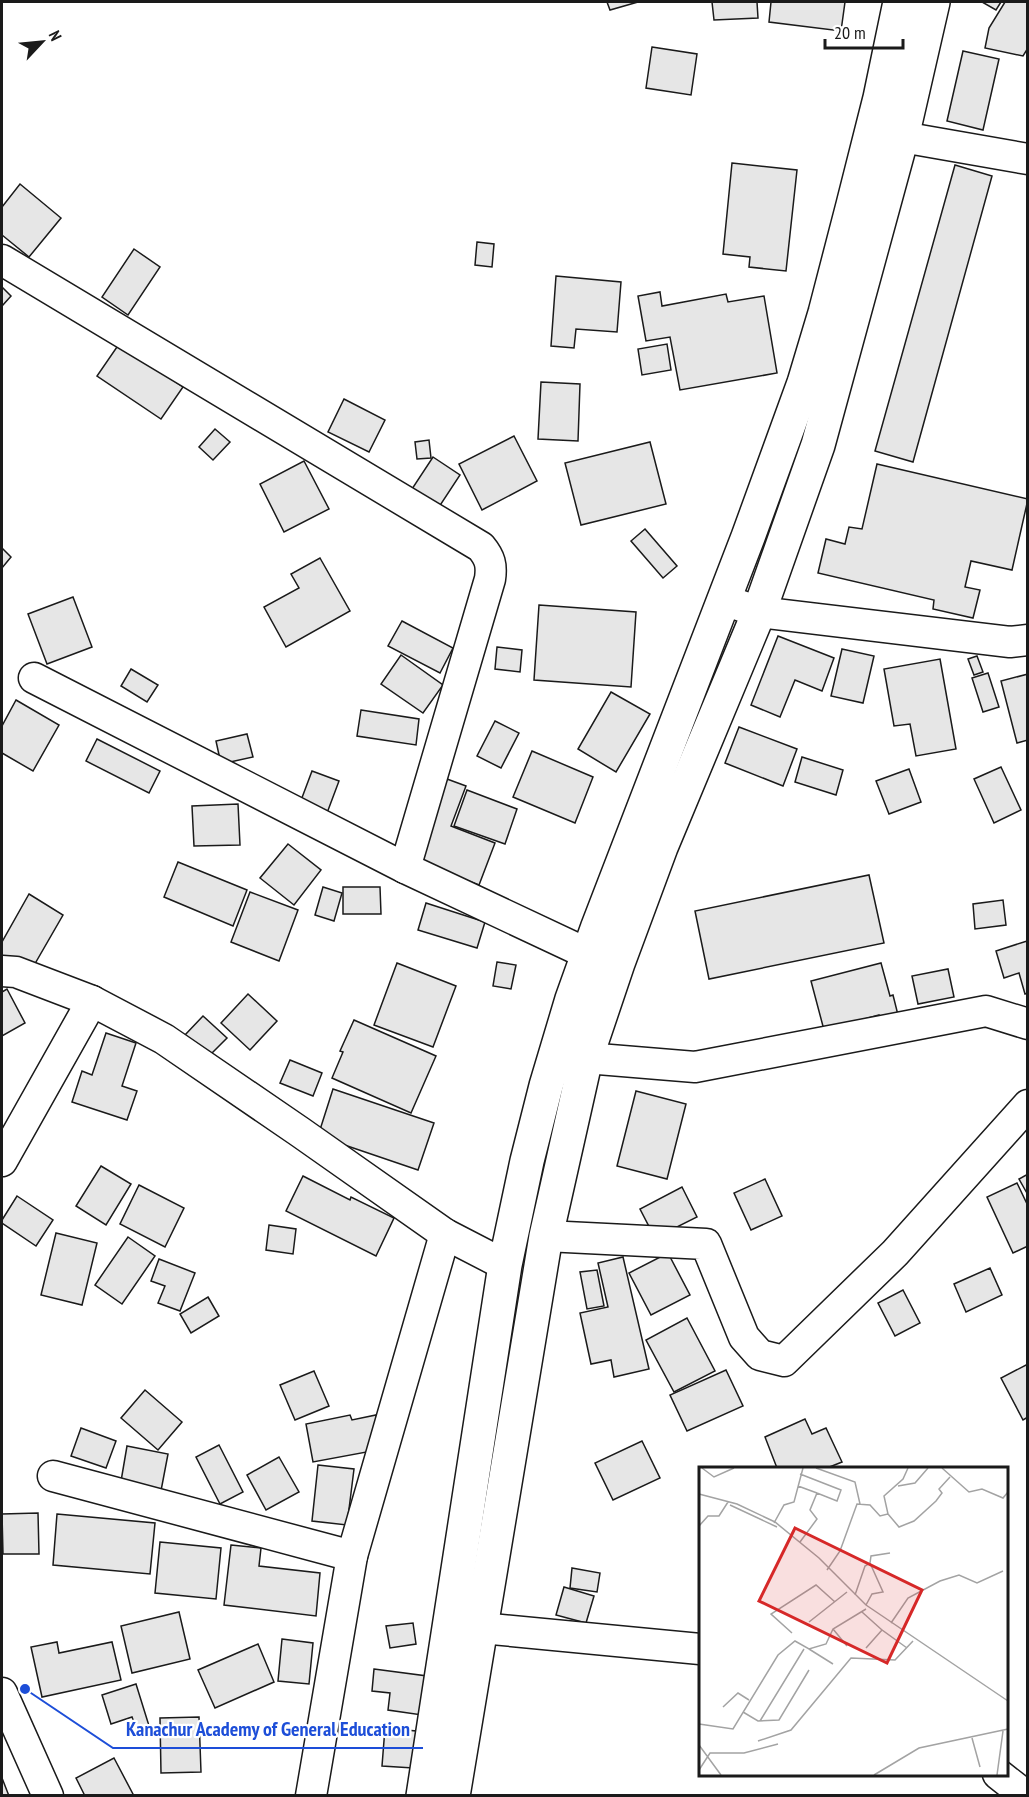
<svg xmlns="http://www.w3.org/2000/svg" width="1029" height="1797" font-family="'PT Sans Narrow',sans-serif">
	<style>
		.building { fill: #e6e6e6; stroke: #1a1a1a; stroke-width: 1.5 }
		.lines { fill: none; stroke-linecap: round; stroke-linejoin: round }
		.minor-casing { stroke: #1a1a1a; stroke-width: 33 }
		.major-casing { stroke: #1a1a1a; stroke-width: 36 }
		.minor { stroke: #fff; stroke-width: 30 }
		.major { stroke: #fff; stroke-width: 33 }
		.inset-road { fill: none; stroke: #a3a3a3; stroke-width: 1.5 }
		.view { fill: #d62828; fill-opacity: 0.15; stroke: #d62828; stroke-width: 3 }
		.inset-edge { fill: none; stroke: #1a1a1a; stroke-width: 3 }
		.leader { fill: none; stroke: #1d4ed8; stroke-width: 2 }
		.callout-dot { fill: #1d4ed8; stroke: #fff; stroke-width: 2 }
		.callout-label { font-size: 20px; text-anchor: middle; font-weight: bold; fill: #1d4ed8; stroke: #fff; stroke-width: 4.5; stroke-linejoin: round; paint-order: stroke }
	</style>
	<rect width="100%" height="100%" fill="#fff"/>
	<g class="building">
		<polygon points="607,2 638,2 610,10"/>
		<polygon points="712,2 757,2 758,18 714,20"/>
		<polygon points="771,2 845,2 841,31 769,22"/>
		<polygon points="982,2 1001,2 996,10"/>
		<polygon points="1005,2 1028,2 1028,48 1023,56 985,48 989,28"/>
		<polygon points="652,47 697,54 691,95 646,88"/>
		<polygon points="963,51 999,59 983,130 947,121"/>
		<polygon points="732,163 797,170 786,271 749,267 750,257 723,254"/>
		<polygon points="955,165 992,176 913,462 875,451"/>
		<polygon points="20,184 61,218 29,257 2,235 2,207"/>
		<polygon points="477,242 494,244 492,267 475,265"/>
		<polygon points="134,249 160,267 128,315 102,297"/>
		<polygon points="556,276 621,282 617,332 576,329 574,348 551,346"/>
		<polygon points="2,287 11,296 2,306"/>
		<polygon points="660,292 662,306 726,294 728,302 764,296 777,373 680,390 670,337 646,341 638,296"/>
		<polygon points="119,344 183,387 161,419 97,376"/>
		<polygon points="667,344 671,370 642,375 638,349"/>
		<polygon points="541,382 580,384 578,441 538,439"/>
		<polygon points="344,399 385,420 369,452 328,432"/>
		<polygon points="215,429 230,442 213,460 199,447"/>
		<polygon points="514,436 537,481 482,510 459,464"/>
		<polygon points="429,440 431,458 417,459 415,442"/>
		<polygon points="650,442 666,504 581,525 565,463"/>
		<polygon points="433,457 460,475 435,513 408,495"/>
		<polygon points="304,461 329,509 284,532 260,484"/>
		<polygon points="877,464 1028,499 1012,570 971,561 965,587 980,590 973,618 933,609 934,600 818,573 826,539 845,544 849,527 862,529"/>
		<polygon points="645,529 677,566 663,578 631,541"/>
		<polygon points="2,548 11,557 2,568"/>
		<polygon points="320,558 350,611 286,647 264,607 299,588 291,574"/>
		<polygon points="73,597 92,647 47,664 28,614"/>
		<polygon points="539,605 636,612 631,687 534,680"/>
		<polygon points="402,621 453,648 440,673 388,646"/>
		<polygon points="778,636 834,658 822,691 795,680 780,717 751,705"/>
		<polygon points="497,647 522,650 520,672 495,669"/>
		<polygon points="842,649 874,656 863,703 831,696"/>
		<polygon points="401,655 443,685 423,713 381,684"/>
		<polygon points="977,656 983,672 974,675 968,659"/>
		<polygon points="940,659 956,749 916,756 910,724 894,726 884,669"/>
		<polygon points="131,669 158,685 147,702 121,686"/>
		<polygon points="988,673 999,707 983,712 972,678"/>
		<polygon points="1028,674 1028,740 1017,743 1001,681"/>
		<polygon points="611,692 650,714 616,772 578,749"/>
		<polygon points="16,700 59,725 33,771 2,753 2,726"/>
		<polygon points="361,710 419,719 416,745 357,736"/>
		<polygon points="495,721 519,733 501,768 477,756"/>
		<polygon points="739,727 797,749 783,786 725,763"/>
		<polygon points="247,734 253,757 221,764 216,741"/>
		<polygon points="97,739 160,771 149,793 86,761"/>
		<polygon points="532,751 593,777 575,823 513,797"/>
		<polygon points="802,757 843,770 836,795 795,782"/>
		<polygon points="1001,767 1021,810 994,823 974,779"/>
		<polygon points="909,769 921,802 889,814 876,781"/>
		<polygon points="312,771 339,781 324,821 297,811"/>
		<polygon points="447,779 466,786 451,826 495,843 479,885 416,861"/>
		<polygon points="467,790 517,809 505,844 454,826"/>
		<polygon points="238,804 240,845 194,846 192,806"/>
		<polygon points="288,844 321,870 294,905 260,878"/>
		<polygon points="178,862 247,890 233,926 164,897"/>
		<polygon points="869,875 884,943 709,979 695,911"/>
		<polygon points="323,887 342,893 334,921 315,915"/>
		<polygon points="343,887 380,887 381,914 343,914"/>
		<polygon points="250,892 298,910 279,961 231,942"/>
		<polygon points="29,894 63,915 29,974 2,959 2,942"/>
		<polygon points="1003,900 1006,925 975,929 973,904"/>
		<polygon points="426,903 485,922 477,948 418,930"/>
		<polygon points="1027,941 1028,993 1025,994 1019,973 1004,978 996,951"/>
		<polygon points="497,962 516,965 511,989 493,986"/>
		<polygon points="397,963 456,986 433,1047 374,1025"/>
		<polygon points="881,963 890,996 893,995 899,1019 881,1024 879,1015 824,1030 811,981"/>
		<polygon points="948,969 954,997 918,1004 912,976"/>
		<polygon points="7,989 25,1023 2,1036 2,992"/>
		<polygon points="248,994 277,1021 250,1050 221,1023"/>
		<polygon points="203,1016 227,1038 208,1057 185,1035"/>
		<polygon points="354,1020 436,1056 411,1113 332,1078 343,1052 340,1051"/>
		<polygon points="106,1033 136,1043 122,1086 137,1091 127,1120 72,1102 82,1071 92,1075"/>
		<polygon points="290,1060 322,1073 313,1096 280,1083"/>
		<polygon points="333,1089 434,1123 418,1170 318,1136"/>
		<polygon points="636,1091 686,1104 667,1179 617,1166"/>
		<polygon points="101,1166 131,1184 106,1225 76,1206"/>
		<polygon points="1028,1174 1028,1195 1019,1179"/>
		<polygon points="303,1176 350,1200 351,1197 394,1218 376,1256 286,1211"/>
		<polygon points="765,1179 782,1216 751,1230 734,1193"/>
		<polygon points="1017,1183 1028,1206 1028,1246 1013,1253 987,1197"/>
		<polygon points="139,1185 184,1208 165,1247 120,1224"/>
		<polygon points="682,1187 697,1217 655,1238 640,1209"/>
		<polygon points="17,1196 53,1220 36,1246 2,1223 2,1220"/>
		<polygon points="269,1225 296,1229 293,1254 266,1250"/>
		<polygon points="56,1233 97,1243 82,1305 41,1295"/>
		<polygon points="128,1237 155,1256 122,1304 95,1285"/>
		<polygon points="668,1253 690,1295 651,1315 629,1273"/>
		<polygon points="623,1257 649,1369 614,1377 611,1360 591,1364 580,1313 608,1307 598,1263"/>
		<polygon points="159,1259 195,1273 180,1311 158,1303 165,1286 151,1281"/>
		<polygon points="990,1268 1002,1295 966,1312 954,1284"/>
		<polygon points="597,1270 604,1306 587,1309 580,1272"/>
		<polygon points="903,1290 920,1323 895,1336 878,1303"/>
		<polygon points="208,1297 219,1316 191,1333 180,1314"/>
		<polygon points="687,1318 715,1371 674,1392 646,1340"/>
		<polygon points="1028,1364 1028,1417 1023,1420 1001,1378"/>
		<polygon points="726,1370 743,1406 687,1431 670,1395"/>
		<polygon points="314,1371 329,1406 295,1420 280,1385"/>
		<polygon points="145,1390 182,1422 158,1450 121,1418"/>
		<polygon points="350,1415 352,1420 376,1415 383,1449 313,1462 306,1424"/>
		<polygon points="805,1419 812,1434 826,1428 842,1462 827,1468 777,1468 765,1437"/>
		<polygon points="81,1428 116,1441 106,1468 71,1456"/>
		<polygon points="642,1441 660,1478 613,1500 595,1463"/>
		<polygon points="219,1445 243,1492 220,1504 196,1457"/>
		<polygon points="127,1446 168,1454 160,1496 120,1487"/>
		<polygon points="279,1457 299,1492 266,1510 247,1475"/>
		<polygon points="318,1465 354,1469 347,1525 312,1521"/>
		<polygon points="38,1513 39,1554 3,1554 2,1514"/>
		<polygon points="57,1514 155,1523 150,1574 53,1565"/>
		<polygon points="160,1542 221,1548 216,1599 155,1593"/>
		<polygon points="231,1545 261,1548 259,1566 320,1573 316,1616 224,1605"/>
		<polygon points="572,1568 600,1573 597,1592 570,1588"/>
		<polygon points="564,1587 594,1596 586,1623 556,1615"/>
		<polygon points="179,1612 190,1659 132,1673 121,1626"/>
		<polygon points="413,1623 416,1644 390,1648 386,1626"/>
		<polygon points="282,1639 313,1643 309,1684 278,1681"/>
		<polygon points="57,1642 59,1653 112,1642 121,1680 42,1697 31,1647"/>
		<polygon points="258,1644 274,1682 215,1708 198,1670"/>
		<polygon points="374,1669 427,1676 422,1715 388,1710 390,1693 372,1691"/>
		<polygon points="136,1684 150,1729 138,1733 132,1717 111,1724 102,1695"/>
		<polygon points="199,1717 201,1772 161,1773 160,1718"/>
		<polygon points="385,1728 416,1731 413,1768 382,1766"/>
		<polygon points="114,1758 134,1796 85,1796 76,1778"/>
		<polygon points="2,1778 9,1796 2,1796"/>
	</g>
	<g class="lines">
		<defs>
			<g id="minor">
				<polyline points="902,137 1028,159"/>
				<path d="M 2,260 L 481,547 C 490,558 492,565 490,579 L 405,868"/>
				<polyline points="724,600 759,612 1010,642 1028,640"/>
				<polyline points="34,678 405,868 588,954"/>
				<polyline points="2,971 16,972 92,1001 164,1039 300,1132 445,1234 505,1265"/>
				<polyline points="586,1058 695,1067 986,1011 1028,1024"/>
				<polyline points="2,1161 92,1001"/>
				<polyline points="546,1236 706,1244 744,1337 760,1355 784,1361 895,1253 1028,1105"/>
				<polyline points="53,1476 352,1556 311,1796"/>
				<polyline points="352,1556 445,1234"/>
				<polyline points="481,1628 700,1649"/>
				<polyline points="2,1693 48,1796"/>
				<polyline points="998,1774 1026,1796"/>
			</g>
			<g id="major">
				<polyline points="423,1796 505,1265 527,1161 546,1086 572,999 597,929 748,537 804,383 825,313 853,205 880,98 900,2"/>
				<polyline points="453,1796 546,1236 586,1058 618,963 661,847 759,612 818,445 902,137 933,2"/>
			</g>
		</defs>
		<use href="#minor" class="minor-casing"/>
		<use href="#major" class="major-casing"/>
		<use href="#minor" class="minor"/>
		<use href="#major" class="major"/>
	</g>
	<g transform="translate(699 1467)">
		<rect width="309" height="309" fill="#fff"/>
		<path class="inset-road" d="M 3,1 L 15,10 L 35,1M 117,1 L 156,15 L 161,37M 243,1 L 270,25 L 283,22 L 304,31 L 309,25M 99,19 L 118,26M 199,19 L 216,16 L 229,1M 0,27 L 38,37 L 76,55 L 120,91 L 167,138 L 309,234M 31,38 L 78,60M 189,47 L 200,60 L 215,54 L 237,34 L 243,26 L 240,22 L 251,10M 75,56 L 85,38 L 95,35 L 104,1M 0,59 L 9,49 L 20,49 L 29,35M 101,75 L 118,52 L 111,43 L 118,26 L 138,34 L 142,23 L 101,7M 171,96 L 172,89 L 191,86M 128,103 L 141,84 L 158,37 L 171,38 L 181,49 L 189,47 L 185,29 L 204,12 L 209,1M 156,128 L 166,99 L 171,96 L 184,125 L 173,127 L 167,138M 163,145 L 183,163M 110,155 L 148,125M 192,156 L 209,131 L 241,114 L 260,108 L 278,116 L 304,104M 134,162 L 148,179M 93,166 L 72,147 L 117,118 L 136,135M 167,181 L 183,163 L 208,181M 110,182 L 134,197M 24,240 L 39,226 L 50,233M 44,245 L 59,254 L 80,253 L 110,203M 61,254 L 105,182M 0,257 L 34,262 L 79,188 L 96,174 L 110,182 L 127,177 L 134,162 L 167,142M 273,271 L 281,300M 59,274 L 92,263 L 152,191 L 196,193 L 214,174M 0,278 L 22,308M 0,303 L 11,286 L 45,286 L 79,277M 175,308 L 220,281 L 309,262M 298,308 L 304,264"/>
		<path class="view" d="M 96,61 L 223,123 L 188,196 L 60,134 Z"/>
		<rect width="309" height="309" class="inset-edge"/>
	</g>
	<path class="leader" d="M25 1689L113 1748H423"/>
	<circle class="callout-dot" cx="25" cy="1689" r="6"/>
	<g class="callout-label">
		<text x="268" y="1736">Kanachur Academy of General Education</text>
	</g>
	<rect width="1029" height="1797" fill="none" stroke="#1a1a1a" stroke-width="6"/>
	<g transform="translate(42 42) rotate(64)" stroke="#ffffff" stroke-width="4.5" paint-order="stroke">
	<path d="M0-4.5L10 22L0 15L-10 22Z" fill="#1a1a1a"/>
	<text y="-9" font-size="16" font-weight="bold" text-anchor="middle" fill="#1a1a1a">N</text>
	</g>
	<path d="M825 39v9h78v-9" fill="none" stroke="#1a1a1a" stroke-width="3"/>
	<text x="834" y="39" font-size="18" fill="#1a1a1a" stroke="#ffffff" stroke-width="4.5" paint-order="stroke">20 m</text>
</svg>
